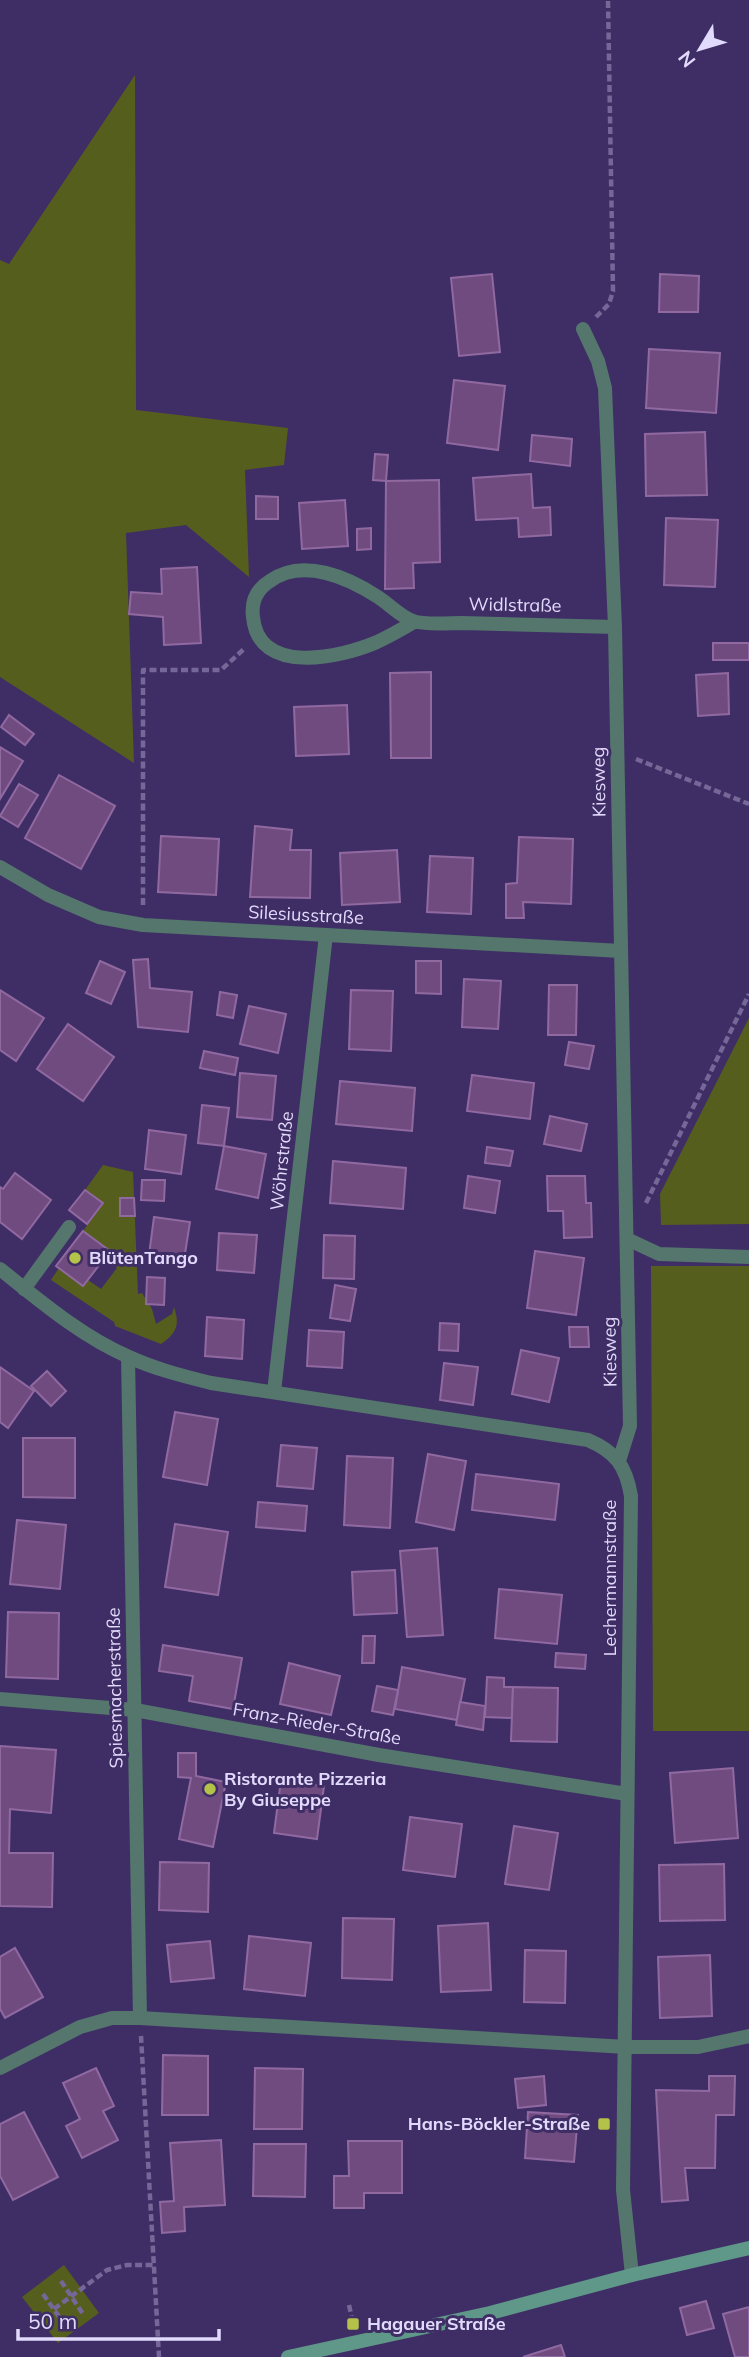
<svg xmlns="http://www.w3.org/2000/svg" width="749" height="2357" font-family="Mulish,sans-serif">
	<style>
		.green { fill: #565e1e }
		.building { fill: #704b80; stroke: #9069a1; stroke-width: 2 }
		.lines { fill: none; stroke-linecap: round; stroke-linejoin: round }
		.path { stroke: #756797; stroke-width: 4.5; stroke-dasharray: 7 3.5; stroke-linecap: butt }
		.lane { stroke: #54766d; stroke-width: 14 }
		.street { stroke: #54766d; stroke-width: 14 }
		.secondary { stroke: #5f9788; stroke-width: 14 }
		.poi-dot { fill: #b4c24a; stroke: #3f2e65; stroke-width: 2.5 }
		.labels { text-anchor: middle; stroke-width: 6; stroke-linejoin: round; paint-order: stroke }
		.street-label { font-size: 18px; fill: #e2dafc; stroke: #3f2e65 }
		.poi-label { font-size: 18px; font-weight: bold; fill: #e2dafc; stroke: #3f2e65; text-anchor: start }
	</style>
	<rect width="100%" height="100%" fill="#3f2e65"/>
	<g class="green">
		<polygon points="135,75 136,410 288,428 284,465 245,470 249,577 186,525 126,533 134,763 0,677 0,260 9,264"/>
		<polygon points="749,1018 749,1224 661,1225 660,1194"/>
		<path d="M 103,1165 L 133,1172 L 138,1294 L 142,1293 L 152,1309 L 156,1324 L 172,1314 L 174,1307 C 180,1325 177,1333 161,1344 L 115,1326 L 114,1322 L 51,1280 L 59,1268 L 83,1286 L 88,1280 L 101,1289 L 117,1268 L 104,1258 L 109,1250 L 83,1231 L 103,1203 L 85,1190 Z"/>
		<polygon points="651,1266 749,1266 749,1731 653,1731"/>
		<polygon points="64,2265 99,2313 58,2343 22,2297"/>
	</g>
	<g class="building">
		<polygon points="492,274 500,352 459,356 451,278"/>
		<polygon points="660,274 699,276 698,312 659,312"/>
		<polygon points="649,349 720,353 716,413 646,408"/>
		<polygon points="454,380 505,386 498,450 447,443"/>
		<polygon points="705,432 707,495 646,496 645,434"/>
		<polygon points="532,435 572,439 570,466 530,461"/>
		<polygon points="375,454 388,455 386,481 373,480"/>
		<polygon points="531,474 533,508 550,507 551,535 519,537 518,518 476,520 473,478"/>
		<polygon points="439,480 440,562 413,563 414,588 385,589 386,481"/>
		<polygon points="256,496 278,497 278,519 256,519"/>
		<polygon points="345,500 348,546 302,549 299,503"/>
		<polygon points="666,518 718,520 715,587 664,585"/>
		<polygon points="371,528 371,549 357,550 357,529"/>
		<polygon points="197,567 201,643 164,645 163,617 129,614 131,592 162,594 161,569"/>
		<rect x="713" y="643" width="36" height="17"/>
		<polygon points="431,672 431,758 391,758 390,673"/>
		<polygon points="728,673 729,714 698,716 696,675"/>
		<polygon points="347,705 349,754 296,756 294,707"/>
		<polygon points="9,715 34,734 25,745 1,727"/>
		<polygon points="0,747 23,761 0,799"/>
		<polygon points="59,775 115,806 81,869 25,838"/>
		<polygon points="19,784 38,795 18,827 0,816"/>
		<polygon points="255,826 292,830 290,850 311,850 310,898 250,897"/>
		<polygon points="161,836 219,839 216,895 158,892"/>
		<polygon points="519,837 573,839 571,904 523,902 524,918 506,918 506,884 517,883"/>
		<polygon points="397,850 400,902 342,905 340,853"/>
		<polygon points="430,856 473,858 471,914 427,912"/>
		<polygon points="148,959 150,988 192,992 188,1032 138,1027 133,960"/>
		<polygon points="100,961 125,972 111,1004 86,993"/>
		<polygon points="416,961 441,961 441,994 416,993"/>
		<polygon points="464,979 501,981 498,1029 462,1027"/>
		<polygon points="549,985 577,985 576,1035 548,1035"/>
		<polygon points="0,990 44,1018 16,1061 0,1050"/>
		<polygon points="351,990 393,991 391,1051 349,1049"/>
		<polygon points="220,992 237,995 233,1018 217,1015"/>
		<polygon points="249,1006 286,1014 278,1053 240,1044"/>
		<polygon points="68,1024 114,1057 83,1101 37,1069"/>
		<polygon points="569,1042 594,1046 589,1069 565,1065"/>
		<polygon points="204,1051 238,1058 235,1075 200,1068"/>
		<polygon points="240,1073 276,1076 272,1120 237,1117"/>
		<polygon points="472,1075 534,1083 530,1119 467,1111"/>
		<polygon points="340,1081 415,1088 412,1131 336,1124"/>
		<polygon points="202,1105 229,1108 224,1146 198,1143"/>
		<polygon points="550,1116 587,1124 581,1151 544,1144"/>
		<polygon points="149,1130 186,1135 181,1174 145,1169"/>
		<polygon points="224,1146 266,1154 258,1198 216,1189"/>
		<polygon points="487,1147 513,1151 510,1166 485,1163"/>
		<polygon points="333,1161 406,1168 403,1209 330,1203"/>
		<polygon points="15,1173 51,1200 22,1239 0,1222 0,1187 3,1189"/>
		<polygon points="468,1176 500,1181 495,1213 464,1208"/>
		<polygon points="547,1176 585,1176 586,1203 591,1203 592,1237 564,1238 563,1211 548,1211"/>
		<polygon points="142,1180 165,1180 164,1201 141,1200"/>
		<polygon points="85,1190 103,1203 87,1224 69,1210"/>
		<polygon points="120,1198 134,1198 135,1216 120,1216"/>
		<polygon points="154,1217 190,1222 184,1260 149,1255"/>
		<polygon points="83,1231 110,1251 83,1286 56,1266"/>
		<polygon points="219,1233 257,1235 254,1273 217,1270"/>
		<polygon points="324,1235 355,1236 354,1279 323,1278"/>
		<polygon points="535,1251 584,1258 576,1315 527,1308"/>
		<polygon points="147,1277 165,1278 164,1305 146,1304"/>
		<polygon points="335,1285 356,1289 350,1321 330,1318"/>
		<polygon points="207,1317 244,1320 242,1359 205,1356"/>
		<polygon points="440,1323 459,1324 458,1351 439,1350"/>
		<polygon points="569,1327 588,1327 589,1347 570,1347"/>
		<polygon points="309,1330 344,1332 342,1368 307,1366"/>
		<polygon points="521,1350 559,1358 549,1402 512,1394"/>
		<polygon points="444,1363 478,1367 473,1405 440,1400"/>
		<polygon points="0,1367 34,1391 8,1428 0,1422"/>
		<polygon points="47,1371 66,1391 51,1406 31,1386"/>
		<polygon points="175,1412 218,1419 207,1485 163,1477"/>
		<polygon points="23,1438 75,1438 75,1498 23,1497"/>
		<polygon points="281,1445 317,1448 313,1489 277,1486"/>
		<polygon points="428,1454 466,1461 454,1530 416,1522"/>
		<polygon points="347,1456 393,1458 390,1528 344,1525"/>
		<polygon points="476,1474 559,1484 555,1520 472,1510"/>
		<polygon points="258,1502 307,1506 305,1531 256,1527"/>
		<polygon points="17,1520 66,1525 60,1589 10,1584"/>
		<polygon points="175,1524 228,1532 218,1595 165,1587"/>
		<polygon points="437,1548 443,1635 407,1637 400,1551"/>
		<polygon points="395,1570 397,1613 354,1615 352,1572"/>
		<polygon points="499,1589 562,1595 557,1644 495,1638"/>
		<polygon points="8,1612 59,1613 58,1679 6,1677"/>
		<polygon points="363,1636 375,1636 374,1663 362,1663"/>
		<polygon points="163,1645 242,1658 233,1709 189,1701 193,1676 159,1671"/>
		<polygon points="556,1653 586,1655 585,1669 555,1667"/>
		<polygon points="289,1663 340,1676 331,1715 280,1704"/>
		<polygon points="402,1667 465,1679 457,1720 395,1709"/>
		<polygon points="487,1677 504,1678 504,1687 513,1687 512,1718 485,1717"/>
		<polygon points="377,1686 398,1690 393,1715 372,1711"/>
		<polygon points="513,1687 558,1688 557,1742 511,1741"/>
		<polygon points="460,1702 485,1706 483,1730 456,1725"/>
		<polygon points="0,1746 56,1750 51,1813 10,1809 9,1853 53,1853 52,1907 0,1906"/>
		<polygon points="178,1753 196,1753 196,1776 226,1782 213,1847 179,1839 191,1778 178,1777"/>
		<polygon points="733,1768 738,1838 675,1843 670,1773"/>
		<polygon points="281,1780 324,1786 317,1839 274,1833"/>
		<polygon points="410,1817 462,1824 455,1877 403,1870"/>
		<polygon points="514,1826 558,1833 549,1890 505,1884"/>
		<polygon points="160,1862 209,1863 208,1912 159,1910"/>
		<polygon points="724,1864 725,1920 660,1921 659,1865"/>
		<polygon points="343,1918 394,1919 392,1980 342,1978"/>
		<polygon points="488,1923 491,1990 441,1992 438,1926"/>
		<polygon points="249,1936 311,1943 305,1996 244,1989"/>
		<polygon points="210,1941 214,1978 171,1982 167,1945"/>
		<polygon points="15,1948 43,1997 5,2018 0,2009 0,1957"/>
		<polygon points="525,1950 566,1951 565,2003 524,2002"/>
		<polygon points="710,1955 712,2016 660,2018 658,1957"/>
		<polygon points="163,2055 208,2056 208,2115 162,2115"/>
		<polygon points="96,2068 114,2106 103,2111 118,2140 82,2158 66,2126 80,2119 63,2083"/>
		<polygon points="255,2068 303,2069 302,2129 254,2129"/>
		<polygon points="544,2076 546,2105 518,2108 515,2079"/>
		<polygon points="709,2076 735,2076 734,2115 716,2115 715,2168 685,2168 688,2200 662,2202 656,2090 709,2091"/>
		<polygon points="24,2112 58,2177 13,2200 0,2176 0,2124"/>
		<polygon points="528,2112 578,2115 574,2162 525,2158"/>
		<polygon points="221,2140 225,2205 184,2207 185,2231 162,2233 160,2202 174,2201 170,2143"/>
		<polygon points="348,2141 402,2141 402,2193 364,2193 364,2208 334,2208 334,2176 349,2176"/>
		<polygon points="254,2144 306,2144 305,2197 253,2196"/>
		<polygon points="706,2301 714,2328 687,2335 680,2308"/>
		<polygon points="749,2307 749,2357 735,2357 723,2314"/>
		<polygon points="561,2345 565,2357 523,2357"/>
	</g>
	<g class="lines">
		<g class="path">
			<polyline points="596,317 609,304 613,291 608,0"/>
			<polyline points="636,759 749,804"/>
			<polyline points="143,905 143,670 221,670 244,649"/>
			<polyline points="646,1203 749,994"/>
			<polyline points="141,2036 159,2357"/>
			<polyline points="61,2281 83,2314"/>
			<polyline points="43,2294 65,2325"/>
			<polyline points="349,2305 353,2323"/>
			<polyline points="54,2309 107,2270 127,2265 153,2265"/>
		</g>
		<g class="lane">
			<polyline points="627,1239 659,1254 749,1257"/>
			<polyline points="24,1289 69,1227"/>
		</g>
		<g class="street">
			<polyline points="583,329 598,361 605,388 615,627 630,1426 619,1461"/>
			<path d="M 414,622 C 402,629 390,636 377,642 C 340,658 258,676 253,617 C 251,601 257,589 270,581 C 303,557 349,578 378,597 C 389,604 401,617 413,621 C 424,625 449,623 461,623 C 512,624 564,626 615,627"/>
			<polyline points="0,867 48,895 99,917 143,925 621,951"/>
			<path d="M 0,1269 C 40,1301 81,1336 129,1357 C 155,1369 183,1376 211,1383 L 588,1440 C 616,1452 626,1466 631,1496 L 623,2190 L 632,2275"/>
			<polyline points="128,1357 140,2018"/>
			<polyline points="274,1392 326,935"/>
			<polyline points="0,1699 135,1710 379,1755 627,1794"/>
			<polyline points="0,2068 80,2027 112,2018 140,2018 626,2047 698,2047 749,2036"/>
		</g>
		<polyline class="secondary" points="288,2357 490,2313 632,2275 749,2248"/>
	</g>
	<g class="poi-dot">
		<circle cx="75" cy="1258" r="7"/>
		<circle cx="210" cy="1789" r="7"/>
		<rect x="597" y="2117" width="14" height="14" rx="3.5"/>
		<rect x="346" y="2317" width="14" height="14" rx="3.5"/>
	</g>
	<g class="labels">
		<g class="street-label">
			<text transform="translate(515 605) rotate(1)" y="6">Widlstraße</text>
			<text transform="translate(599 782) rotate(-91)" y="6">Kiesweg</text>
			<text transform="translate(306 915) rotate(3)" y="6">Silesiusstraße</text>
			<text transform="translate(282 1161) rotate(-84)" y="6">Wöhrstraße</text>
			<text transform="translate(610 1352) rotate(-91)" y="6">Kiesweg</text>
			<text transform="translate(610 1578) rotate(-90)" y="6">Lechermannstraße</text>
			<text transform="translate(115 1688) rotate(-91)" y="6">Spiesmacherstraße</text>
			<text transform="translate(317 1724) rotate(10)" y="6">Franz-Rieder-Straße</text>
		</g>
		<g class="poi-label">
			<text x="89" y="1264">BlütenTango</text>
			<text x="224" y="1785">Ristorante Pizzeria<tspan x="224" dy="21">By Giuseppe</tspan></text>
			<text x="590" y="2130" text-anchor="end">Hans-Böckler-Straße</text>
			<text x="367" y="2330">Hagauer Straße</text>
		</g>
	</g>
	<g transform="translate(700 49) rotate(232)" stroke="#3f2e65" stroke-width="5" paint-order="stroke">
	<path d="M0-5L12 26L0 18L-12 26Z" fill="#e2dafc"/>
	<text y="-10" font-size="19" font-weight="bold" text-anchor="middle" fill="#e2dafc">N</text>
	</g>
	<path d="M18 2329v10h201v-10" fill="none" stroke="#e2dafc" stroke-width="3.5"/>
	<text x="28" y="2329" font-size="21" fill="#e2dafc" stroke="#3f2e65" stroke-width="5" paint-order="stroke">50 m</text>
</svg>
